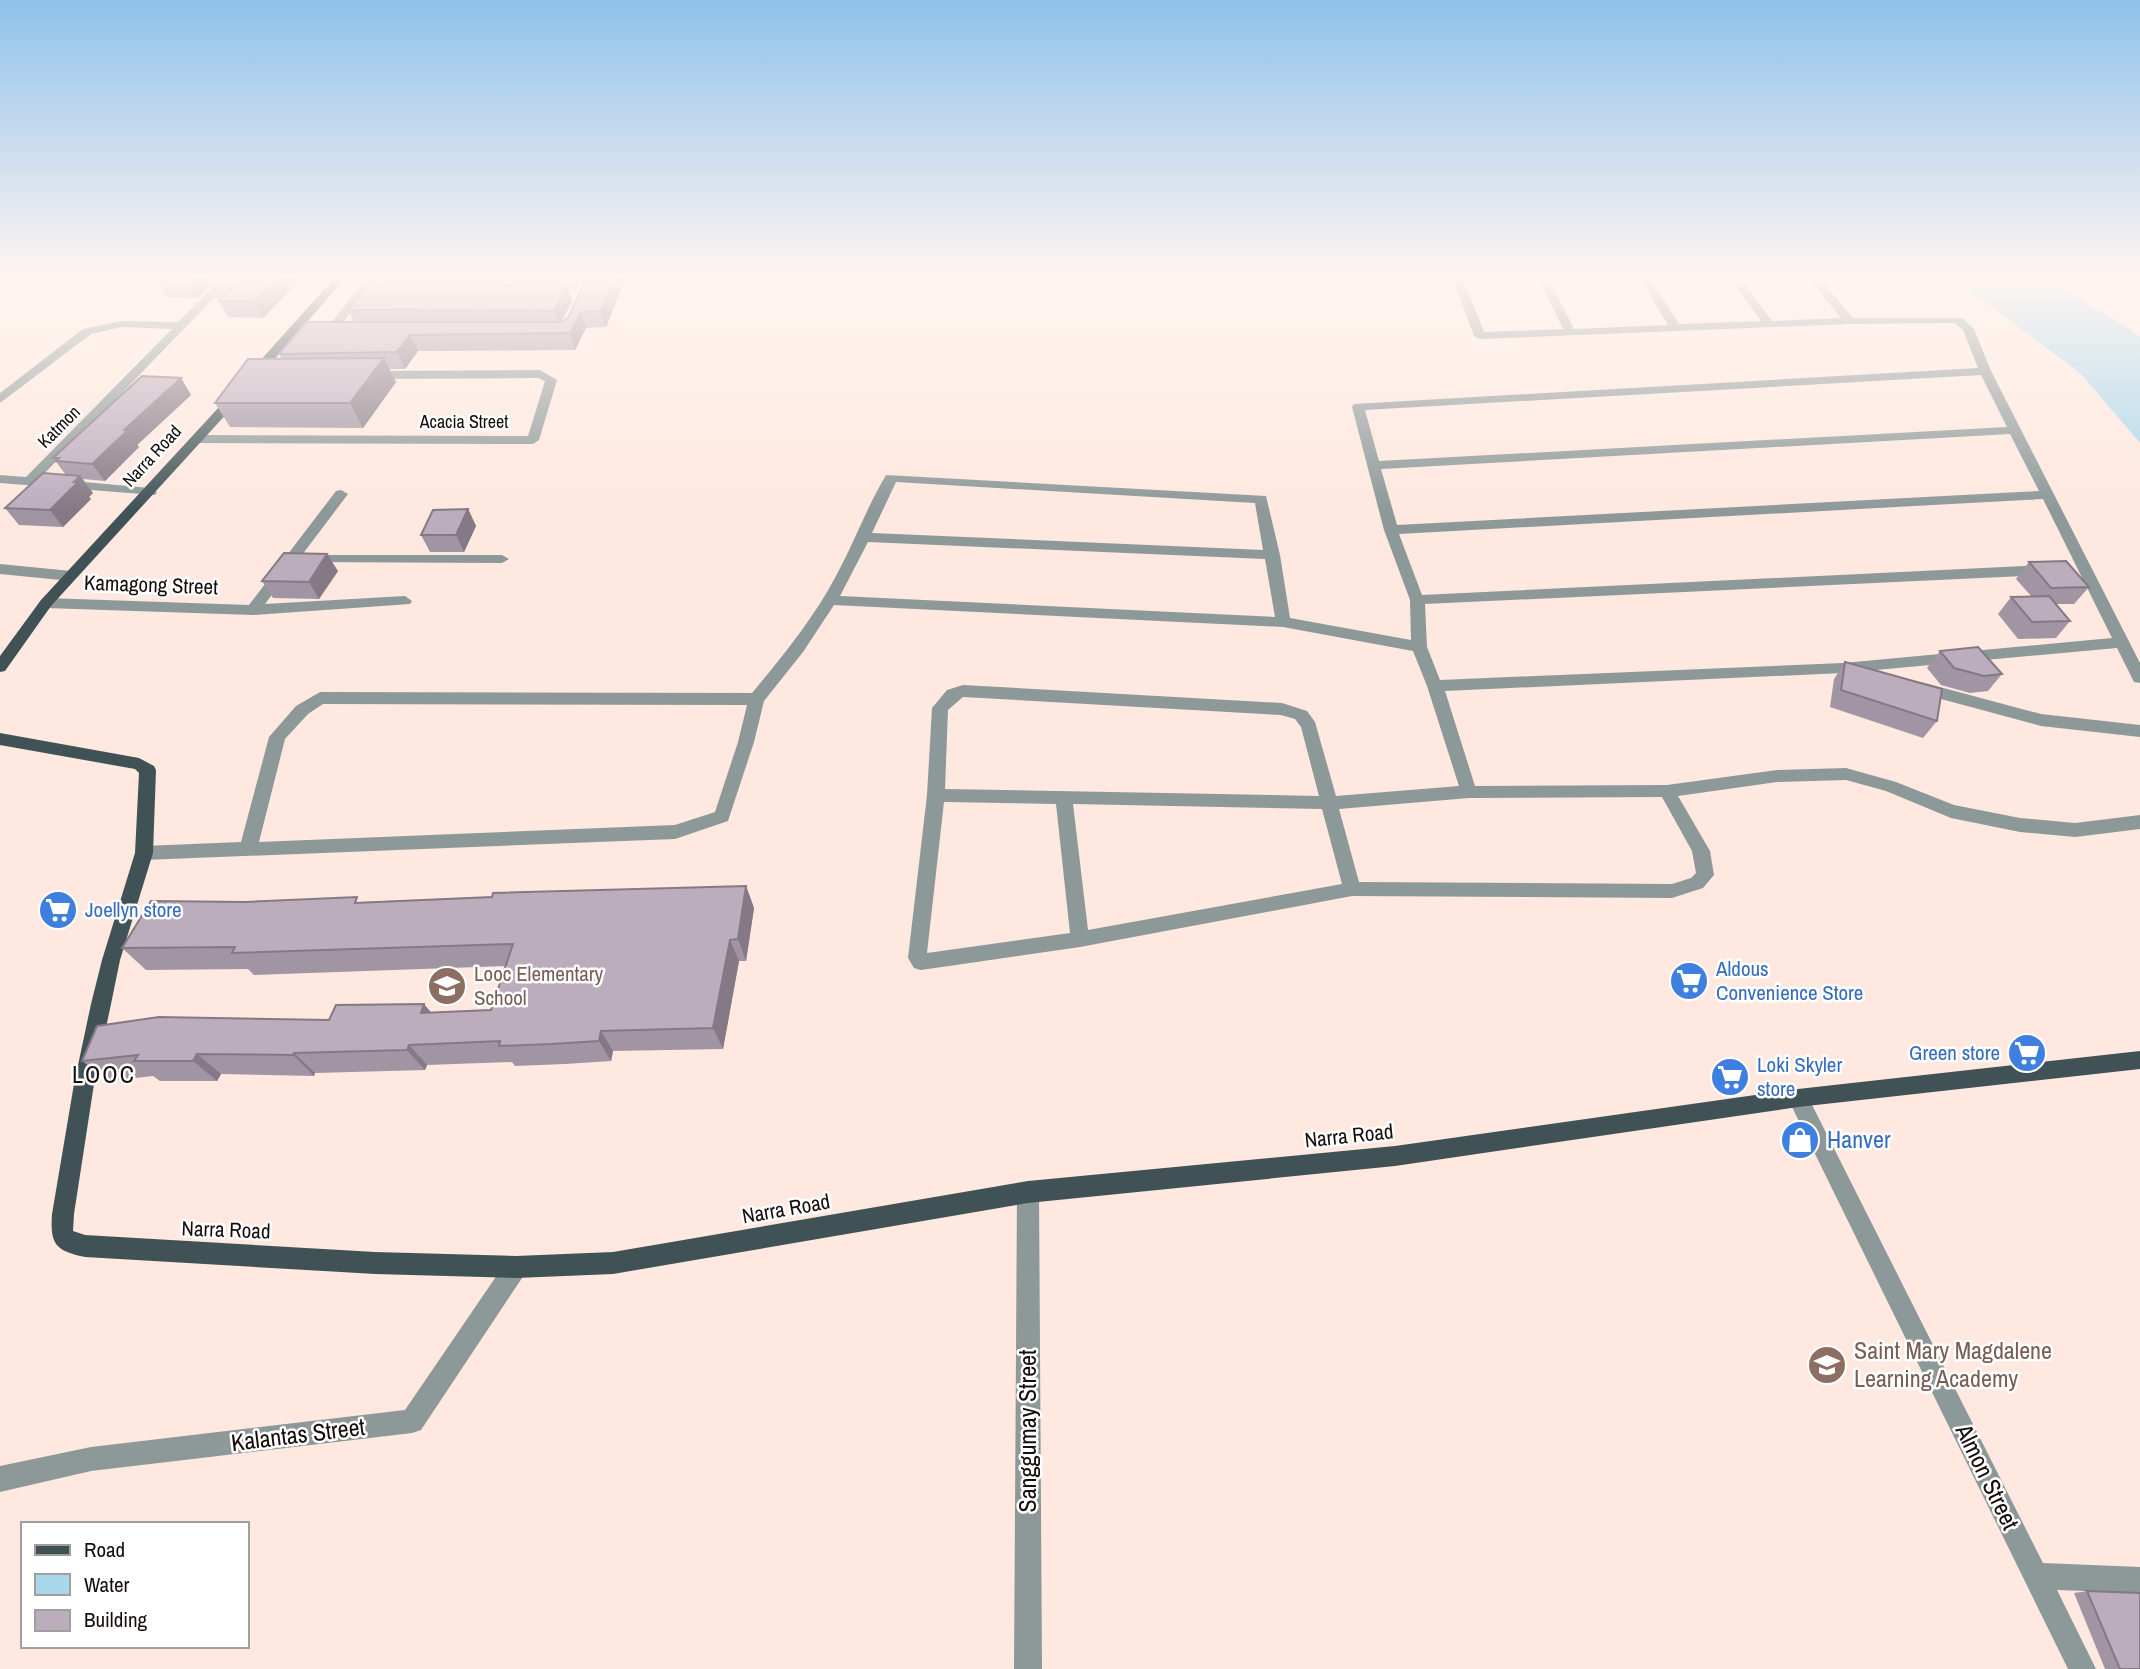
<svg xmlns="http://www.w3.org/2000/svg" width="2140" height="1669" font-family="'Archivo Narrow',sans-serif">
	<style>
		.water { fill: #a9d7ec }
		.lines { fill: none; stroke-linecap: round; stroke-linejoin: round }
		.minor { fill: #8d9899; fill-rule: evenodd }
		.major { fill: #405255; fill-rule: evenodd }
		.wall { fill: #a295a3 }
		.shaded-wall { fill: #847984 }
		.building { fill: #bcadbd; stroke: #847984; stroke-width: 2 }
		.labels { text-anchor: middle; stroke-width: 5; stroke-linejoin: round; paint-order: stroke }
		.far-street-label { font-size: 18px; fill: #150e0b; stroke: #fff }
		.street-label { font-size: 21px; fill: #150e0b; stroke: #fff }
		.shop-label { font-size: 21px; fill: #366cbe; stroke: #fff; text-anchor: start }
		.education-label { font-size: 21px; fill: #785e54; stroke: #fff; text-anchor: start }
		.quarter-label { font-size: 24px; letter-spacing: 2px; fill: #150e0b; stroke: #fff }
		.near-shop-label { font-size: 24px; fill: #366cbe; stroke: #fff; text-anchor: start }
		.near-education-label { font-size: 24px; fill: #785e54; stroke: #fff; text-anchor: start }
		.near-street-label { font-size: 24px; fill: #150e0b; stroke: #fff }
	</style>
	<rect width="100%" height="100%" fill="#fee8df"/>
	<polygon class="water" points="1939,277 2042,277 2130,329 2140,338 2140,443 2081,374 1987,303"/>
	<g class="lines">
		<g class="minor">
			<polygon points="223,277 234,277 40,478 150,488 157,492 155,495 0,483 0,475 26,477 172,329 121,327 91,334 0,403 0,393 83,329 121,321 178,322"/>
			<polygon points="367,277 378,277 334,334 326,334 326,330"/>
			<path d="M 1452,277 L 1462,277 L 1484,332 L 1563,329 L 1538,277 L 1548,277 L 1574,329 L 1668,325 L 1639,277 L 1649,277 L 1679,324 L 1761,321 L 1729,277 L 1740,277 L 1772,321 L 1841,318 L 1808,277 L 1819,277 L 1853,318 L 1962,318 L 1974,329 L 1991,371 L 2140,663 L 2140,683 L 2134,682 L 2117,648 L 1843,673 L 1445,691 L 1475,786 L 1667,785 L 1777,770 L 1846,768 L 1896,782 L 1954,805 L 2020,818 L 2075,823 L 2140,815 L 2140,829 L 2075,837 L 2020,832 L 1951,818 L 1886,791 L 1846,780 L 1777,782 L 1678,796 L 1710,851 L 1714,875 L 1703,888 L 1672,898 L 1352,896 L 1080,947 L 921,970 L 914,968 L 908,958 L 927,795 L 932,708 L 947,690 L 963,685 L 1282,703 L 1307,711 L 1315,722 L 1336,796 L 1459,786 L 1427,686 L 1413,651 L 1283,627 L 834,605 L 803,652 L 764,701 L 754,742 L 728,821 L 675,839 L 144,860 L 138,858 L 135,853 L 138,848 L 144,846 L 241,842 L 269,737 L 296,706 L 320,692 L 752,693 C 783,656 813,619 836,576 C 854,543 867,507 886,475 L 1266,496 L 1280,555 L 1290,618 L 1411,640 L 1410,600 L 1384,530 L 1352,407 L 1354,404 L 1978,368 L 1963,330 L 1955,323 L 1850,324 L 1480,339 L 1474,336 ZM 1981,375 L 2007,427 L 1379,461 L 1365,410 ZM 2010,434 L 2039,491 L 1397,525 L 1381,469 ZM 896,482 L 1255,503 L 1263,550 L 872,533 ZM 2043,499 L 2112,638 L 1843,663 L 1440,680 L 1427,647 L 1425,604 L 2046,575 L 2053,570 L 2046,565 L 1422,595 L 1399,534 ZM 868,542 L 1265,559 L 1275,617 L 840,596 ZM 963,697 L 1281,715 L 1295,719 L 1301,727 L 1319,796 L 945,789 L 948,710 ZM 323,704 L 747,705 L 738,742 L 715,812 L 675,825 L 259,842 L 285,739 L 308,714 ZM 1662,797 L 1692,851 L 1696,873 L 1691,878 L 1672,884 L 1359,882 L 1339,809 L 1469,798 ZM 944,802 L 1056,804 L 1070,933 L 927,953 ZM 1073,804 L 1322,809 L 1342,884 L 1088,930 Z"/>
			<polygon points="540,370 557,380 539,440 533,444 199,443 193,439 199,435 528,436 545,381 538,378 368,379 362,375 368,371"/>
			<polygon points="341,490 348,494 265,604 405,596 412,601 410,604 253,615 46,608 39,603 46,598 249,605 336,491"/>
			<polygon points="309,555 502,555 509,559 502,563 304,562 302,559"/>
			<polygon points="0,564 71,571 78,576 71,581 0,574"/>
			<polygon points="1921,682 2041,714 2140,725 2140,737 2041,726 1915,692 1913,688"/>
			<polygon points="1798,1089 1805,1091 2043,1563 2140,1567 2140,1593 2057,1590 2096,1669 2068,1669 1791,1105 1788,1098 1791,1091"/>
			<polygon points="1028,1181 1036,1185 1039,1192 1042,1669 1014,1669 1017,1192 1020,1185"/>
			<polygon points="516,1256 524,1259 527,1267 524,1275 421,1430 412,1433 91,1471 0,1492 0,1466 91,1447 405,1410 508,1259"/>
		</g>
		<g class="major">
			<polygon points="329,277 339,277 341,283 258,378 250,378 250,372 330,283"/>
			<polygon points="236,392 242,396 240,399 51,606 5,671 0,672 0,656 41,600 232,393"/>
			<path d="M 0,733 L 139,758 L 154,766 L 156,770 L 153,853 L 120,960 L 111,1004 L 94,1084 L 74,1214 L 73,1231 L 85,1235 L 375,1252 L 516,1256 L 613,1252 L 1028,1181 L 1395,1146 L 1798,1089 L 2140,1051 L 2140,1069 L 1798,1107 L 1395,1166 L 1028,1203 L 613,1274 L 516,1278 L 375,1274 L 85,1257 C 55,1251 50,1244 52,1214 L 74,1084 L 91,1004 L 102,960 L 135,853 L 139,773 L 135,769 L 0,745 Z"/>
		</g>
	</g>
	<g class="wall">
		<polygon points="162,277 303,277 263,318 228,317 219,301 220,299 216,299 209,287 198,298 167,297 157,281"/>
		<polygon points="379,277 584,277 577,289 568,289 572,301 562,321 626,277 606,327 586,328 575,350 418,351 405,369 389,369 396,382 363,428 230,427 215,403 282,359 279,354 354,322 348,310 383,285"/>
		<polygon points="181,378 191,395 137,445 139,447 105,481 83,479 93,493 89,497 91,499 63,527 19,525 5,508 66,475 53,458"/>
		<polygon points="468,509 476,526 464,552 430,552 421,535"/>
		<polygon points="2029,562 2089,587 2074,604 2056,604 2070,621 2056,638 2018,639 1998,614 2011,597 2031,596 2016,579"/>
		<polygon points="338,571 319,599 273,598 262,581"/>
		<polygon points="1940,651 2002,674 1988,691 1970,693 1941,685 1927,668"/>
		<polygon points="1845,662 1937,721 1923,738 1830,707 1834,679"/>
		<polygon points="746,886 754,908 746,961 739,961 723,1049 613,1051 611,1061 565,1064 515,1066 512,1062 427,1065 425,1070 315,1073 314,1076 221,1074 217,1081 160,1081 153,1076 109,1081 82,1061 329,1020 431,1013 491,1010 505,966 254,975 248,969 146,970 122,948 362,902"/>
		<polygon points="2087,1591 2140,1669 2105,1669 2074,1593"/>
	</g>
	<g class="shaded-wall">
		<polygon points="194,277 219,277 207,283 209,287 198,298 189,282"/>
		<polygon points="279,277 303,277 263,318 254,302"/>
		<polygon points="573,277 584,277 577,289"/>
		<polygon points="615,277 626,277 606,327 601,311"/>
		<polygon points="567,285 572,301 559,327 554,311"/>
		<polygon points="581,312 586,328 575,350 570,333"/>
		<polygon points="410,335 418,351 405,369 397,352"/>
		<polygon points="384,358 396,382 363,428 350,403"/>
		<polygon points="181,378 191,395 137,445 139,447 105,481 92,464 124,430"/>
		<polygon points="80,476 93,493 89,497 91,499 63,527 50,510"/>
		<polygon points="468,509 476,526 464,552 456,535"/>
		<polygon points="327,554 338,571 319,599 309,582"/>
		<polygon points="746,886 754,908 746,961 738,939"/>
		<polygon points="730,940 739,961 723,1049 713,1028"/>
		<polygon points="424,1004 441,1024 421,1013"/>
		<polygon points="601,1031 613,1051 611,1061 599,1041"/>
		<polygon points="409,1045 427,1065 425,1070 407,1050"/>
		<polygon points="294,1053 315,1073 314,1076 293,1055"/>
		<polygon points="197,1054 221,1074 217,1081 193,1061"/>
	</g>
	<g class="building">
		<polygon points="162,277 194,277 189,282 157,281"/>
		<polygon points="213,277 279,277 254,302 219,301 236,284 207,283"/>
		<polygon points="587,277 615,277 601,311 581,312 570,333 410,335 397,352 279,354 306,322 561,322 568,318"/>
		<polygon points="369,285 567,285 554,311 348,310"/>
		<polygon points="384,358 350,403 215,403 248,359"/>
		<polygon points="142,376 181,378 124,430 127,431 92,464 56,461 59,458 53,458"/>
		<polygon points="43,473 80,476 74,482 78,482 50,510 5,508"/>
		<polygon points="468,509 456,535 421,535 433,510"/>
		<polygon points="284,553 327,554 309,582 262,581"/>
		<polygon points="2066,561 2089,587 2051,588 2029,562"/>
		<polygon points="2049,596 2070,621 2032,622 2011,597"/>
		<polygon points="1978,647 2002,674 1984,676 1954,668 1940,651"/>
		<polygon points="1845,662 1942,689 1937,721 1841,690"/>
		<polygon points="746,886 738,939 730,940 713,1028 601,1031 599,1041 551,1044 499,1046 500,1041 409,1045 407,1050 294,1053 293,1055 197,1054 193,1061 134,1061 138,1055 82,1061 97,1026 159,1017 329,1020 336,1005 424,1004 421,1013 491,1010 513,944 232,953 235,947 122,948 151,901 245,902 357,897 355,903 492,897 493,893"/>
		<polygon points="2087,1591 2140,1593 2140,1669 2120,1669"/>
	</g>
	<linearGradient id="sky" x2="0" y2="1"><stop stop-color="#8fc2ea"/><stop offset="0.54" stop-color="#fff5f1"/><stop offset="1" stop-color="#fff5f1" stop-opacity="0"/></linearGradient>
	<rect width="2140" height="511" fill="url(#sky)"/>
	<defs>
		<symbol id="supermarket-disc" viewBox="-11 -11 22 22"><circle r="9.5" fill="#3f7fe0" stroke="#fff"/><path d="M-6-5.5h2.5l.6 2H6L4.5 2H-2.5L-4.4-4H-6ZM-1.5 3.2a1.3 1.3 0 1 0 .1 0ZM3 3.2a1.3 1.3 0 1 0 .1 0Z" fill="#fff"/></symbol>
		<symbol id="school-disc" viewBox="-11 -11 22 22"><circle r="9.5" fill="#8d6e63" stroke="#fff"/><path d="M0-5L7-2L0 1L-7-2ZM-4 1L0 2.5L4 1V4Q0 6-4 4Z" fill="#fff"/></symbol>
		<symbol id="shop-disc" viewBox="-11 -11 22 22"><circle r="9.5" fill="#3f7fe0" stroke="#fff"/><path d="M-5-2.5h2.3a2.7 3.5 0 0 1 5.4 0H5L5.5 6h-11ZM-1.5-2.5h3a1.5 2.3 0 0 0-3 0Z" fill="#fff"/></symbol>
	</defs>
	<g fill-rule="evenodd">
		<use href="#supermarket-disc" x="36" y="888" width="44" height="44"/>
		<use href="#supermarket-disc" x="1667" y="959" width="44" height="44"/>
		<use href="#school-disc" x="425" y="964" width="44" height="44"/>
		<use href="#supermarket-disc" x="2005" y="1031" width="44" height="44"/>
		<use href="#supermarket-disc" x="1708" y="1055" width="44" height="44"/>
		<use href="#shop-disc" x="1778" y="1118" width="44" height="44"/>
		<use href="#school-disc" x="1805" y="1343" width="44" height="44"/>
	</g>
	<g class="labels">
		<g class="far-street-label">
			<text x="464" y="428">Acacia Street</text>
			<text transform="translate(59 427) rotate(-45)" y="6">Katmon</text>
			<text transform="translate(152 456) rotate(-47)" y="6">Narra Road</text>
		</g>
		<g class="street-label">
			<text transform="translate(151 585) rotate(2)" y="7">Kamagong Street</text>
			<text transform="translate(1349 1136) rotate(-6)" y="7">Narra Road</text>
			<text transform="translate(786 1209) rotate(-10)" y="7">Narra Road</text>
			<text transform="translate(226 1230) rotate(2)" y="7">Narra Road</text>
		</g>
		<g class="shop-label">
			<text x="85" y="917">Joellyn store</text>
			<text x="1716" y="976">Aldous<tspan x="1716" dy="24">Convenience Store</tspan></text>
			<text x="2000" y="1060" text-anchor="end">Green store</text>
			<text x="1757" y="1072">Loki Skyler<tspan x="1757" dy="24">store</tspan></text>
		</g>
		<g class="education-label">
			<text x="474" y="981">Looc Elementary<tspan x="474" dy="24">School</tspan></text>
		</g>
		<g class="quarter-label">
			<text x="104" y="1083">LOOC</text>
		</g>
		<g class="near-shop-label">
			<text x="1827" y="1148">Hanver</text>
		</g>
		<g class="near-education-label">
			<text x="1854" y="1359">Saint Mary Magdalene<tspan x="1854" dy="28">Learning Academy</tspan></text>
		</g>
		<g class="near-street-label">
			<text transform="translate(1028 1431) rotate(-90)" y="8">Sanggumay Street</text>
			<text transform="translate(298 1435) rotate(-7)" y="8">Kalantas Street</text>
			<text transform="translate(1987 1477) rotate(64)" y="8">Almon Street</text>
		</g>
	</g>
	<rect x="21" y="1522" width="228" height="126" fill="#ffffff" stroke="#a19f9d" stroke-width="2"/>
	<rect x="35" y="1545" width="35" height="10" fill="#405255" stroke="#a19f9d" stroke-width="2"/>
	<text x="84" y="1557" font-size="21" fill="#150e0b">Road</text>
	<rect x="35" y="1574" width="35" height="21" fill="#a9d7ec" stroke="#a19f9d" stroke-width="2"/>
	<text x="84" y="1592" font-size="21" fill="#150e0b">Water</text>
	<rect x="35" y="1610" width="35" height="21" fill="#bcadbd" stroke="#a19f9d" stroke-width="2"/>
	<text x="84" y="1627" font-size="21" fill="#150e0b">Building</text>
</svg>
